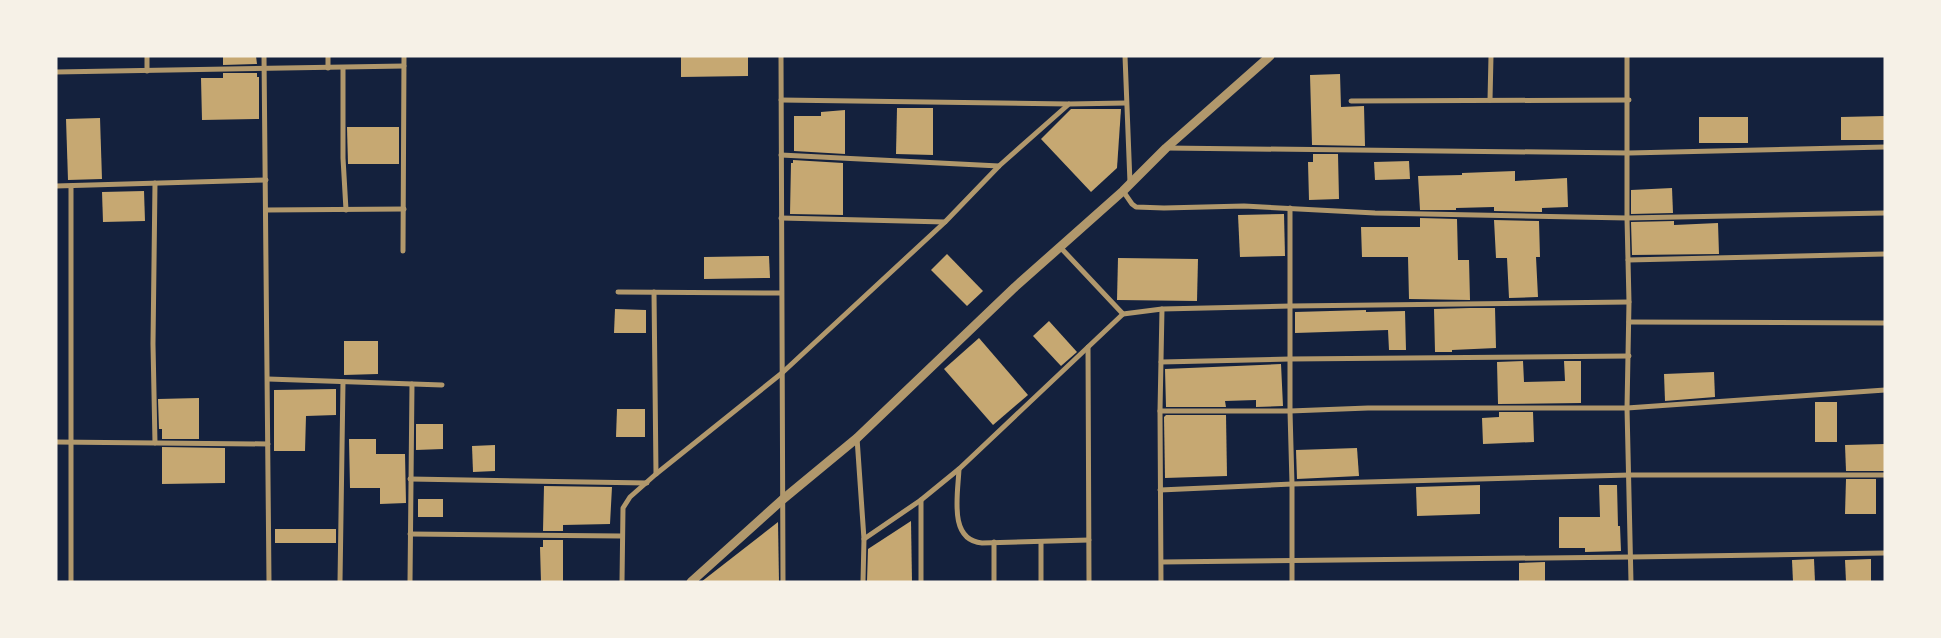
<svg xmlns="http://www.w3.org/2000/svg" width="1941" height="638" font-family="Raleway,sans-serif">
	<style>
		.building { fill: #c6a872 }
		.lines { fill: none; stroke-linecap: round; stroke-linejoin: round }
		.minor { stroke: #b1986c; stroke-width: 5 }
		.tertiary { stroke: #b1986c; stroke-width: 9 }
	</style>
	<rect width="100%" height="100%" fill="#14213d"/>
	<g class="building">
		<polygon points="223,56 256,56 257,64 223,65"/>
		<polygon points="681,56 748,56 748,76 681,77"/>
		<polygon points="223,73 257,73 257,77 259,77 259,119 202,120 201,78 223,78"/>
		<polygon points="1340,74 1341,107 1364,106 1365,146 1312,145 1310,75"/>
		<polygon points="897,108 933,108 933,155 896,154"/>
		<polygon points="1071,109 1121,109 1117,168 1091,192 1041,139"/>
		<polygon points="845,110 845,154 794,151 794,116 821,116 821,112"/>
		<polygon points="1885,116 1885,140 1841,140 1841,117"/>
		<rect x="1699" y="117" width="49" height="26"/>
		<polygon points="100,118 102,179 68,180 66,119"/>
		<polygon points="347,127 399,127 399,164 348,164"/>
		<polygon points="1313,154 1338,154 1339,199 1309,200 1308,162 1313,162"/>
		<polygon points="793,160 843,163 843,215 790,214 791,163 793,163"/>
		<polygon points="1409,161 1410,179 1375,180 1374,162"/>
		<polygon points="1515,171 1515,181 1567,178 1568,207 1542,208 1542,212 1494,211 1494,207 1456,208 1456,210 1420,210 1418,176 1462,175 1462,173"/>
		<polygon points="1672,188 1673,213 1631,214 1631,190"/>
		<polygon points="144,191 145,221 103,222 102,192"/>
		<polygon points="1284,214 1285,256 1240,257 1238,215"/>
		<polygon points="1420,218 1457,219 1458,260 1469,260 1470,300 1409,299 1408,257 1362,257 1361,227 1420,227"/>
		<polygon points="1494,220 1539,221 1540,257 1536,257 1538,297 1509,298 1507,258 1496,258"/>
		<polygon points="1674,221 1674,225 1718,223 1719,254 1632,255 1631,222"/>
		<polygon points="947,254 983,291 967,306 931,270"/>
		<polygon points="769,256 770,278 704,279 704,257"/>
		<polygon points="1118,258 1198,259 1197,301 1117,300"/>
		<polygon points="1470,308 1495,308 1496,348 1452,350 1452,352 1435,352 1434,309"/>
		<polygon points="615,309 646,310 646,333 614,333"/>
		<polygon points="1366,310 1366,312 1405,311 1406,350 1389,350 1388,330 1295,333 1295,312"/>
		<polygon points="1049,321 1077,352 1061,366 1033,336"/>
		<polygon points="979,338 1028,395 993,425 944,369"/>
		<polygon points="344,341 378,341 378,374 344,375"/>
		<polygon points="1523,361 1524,382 1565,381 1564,361 1581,361 1581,403 1498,404 1497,362"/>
		<polygon points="1281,364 1283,406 1256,407 1256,400 1225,401 1226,407 1166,407 1165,369"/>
		<polygon points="1714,372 1715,397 1665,401 1664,374"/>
		<polygon points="336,389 336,415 306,416 305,451 274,451 274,390"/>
		<polygon points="199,398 199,439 162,439 162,429 159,429 158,399"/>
		<rect x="1815" y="402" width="22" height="40"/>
		<polygon points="617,409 645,409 645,437 616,437"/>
		<polygon points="1499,412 1533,412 1534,442 1483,444 1482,418 1499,417"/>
		<polygon points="1166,415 1226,415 1227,476 1165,478 1164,417"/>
		<polygon points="416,424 443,424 443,449 416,450"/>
		<polygon points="349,439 376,439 376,454 405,454 406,503 380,504 380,488 350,488"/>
		<polygon points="1885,444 1885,471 1846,471 1845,445"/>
		<polygon points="495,445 495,471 473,472 472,446"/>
		<polygon points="162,447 225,448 225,483 162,484"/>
		<polygon points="1357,448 1359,476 1297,479 1296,450"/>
		<polygon points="1846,479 1876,479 1876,514 1845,514"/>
		<polygon points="1480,485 1480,514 1417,516 1416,487"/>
		<polygon points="1599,485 1617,485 1618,526 1620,526 1621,551 1585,552 1585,548 1559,548 1559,517 1600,517"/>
		<polygon points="544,486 612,487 610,524 563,525 563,531 543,531"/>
		<rect x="418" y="499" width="25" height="18"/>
		<polygon points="911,521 912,582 867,582 868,549"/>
		<polygon points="778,522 779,582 701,582"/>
		<rect x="275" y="529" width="61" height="14"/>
		<polygon points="543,540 563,540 563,582 541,582 540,547 543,547"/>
		<polygon points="1814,559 1815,582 1793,582 1792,560"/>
		<polygon points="1871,559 1871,582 1846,582 1845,560"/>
		<polygon points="1545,562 1545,582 1519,582 1519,563"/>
	</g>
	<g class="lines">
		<g class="minor">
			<polyline points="147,56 147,71"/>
			<polyline points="264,56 269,582"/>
			<polyline points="328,56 328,68"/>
			<polyline points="781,56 783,582"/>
			<polyline points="1125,56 1130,183"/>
			<polyline points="1627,56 1627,218 1629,302 1627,408 1631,582"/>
			<polyline points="343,68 343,158 346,210"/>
			<polyline points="56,72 404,66"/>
			<polyline points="781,100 1069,104"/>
			<polyline points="1490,100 1491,56"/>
			<polyline points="1351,101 1629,100"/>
			<polyline points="1166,148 1629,153 1885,147"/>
			<polyline points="781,155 999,166"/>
			<polyline points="155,183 153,344 155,443"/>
			<polyline points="56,186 266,180"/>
			<polyline points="1123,191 1132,204 1136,207 1164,208 1244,206 1375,213 1627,218 1885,213"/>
			<polyline points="1290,208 1290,411 1292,484 1292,582"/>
			<polyline points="267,210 404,209"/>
			<polyline points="781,218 945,222"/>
			<polyline points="1060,247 1123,314 1162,309 1291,306 1629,302"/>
			<polyline points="403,251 404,56"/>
			<polyline points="1628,260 1885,254"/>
			<polyline points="618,292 781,293"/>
			<polyline points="654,292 656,474"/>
			<polyline points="1629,322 1885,323"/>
			<polyline points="1088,347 1089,582"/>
			<polyline points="1161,362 1290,359 1629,356"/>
			<polyline points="268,379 442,385"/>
			<polyline points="1160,411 1290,411 1368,408 1627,408 1885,390"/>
			<polyline points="857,438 864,539 863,582"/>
			<polyline points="56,442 268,444"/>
			<path d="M 959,469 C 958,494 948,540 982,543 L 1089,540"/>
			<polyline points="410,479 647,483"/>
			<polyline points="1160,490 1292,484 1630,475 1885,475"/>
			<polyline points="410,534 621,536"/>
			<polyline points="864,539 921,500 959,469 1123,314"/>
			<polyline points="1162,562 1631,557 1885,553"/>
			<polyline points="71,582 71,186"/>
			<polyline points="340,582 343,382"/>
			<polyline points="410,582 412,384"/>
			<polyline points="622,582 623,508 630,497 656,474 782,373 945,222 999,166 1069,104 1126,103"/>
			<polyline points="921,582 921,500"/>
			<polyline points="994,582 994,542"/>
			<polyline points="1041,582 1041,542"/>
			<polyline points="1161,582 1160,411 1162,309"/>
		</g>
		<polyline class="tertiary" points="691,582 782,500 857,438 1015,287 1123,191 1166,148 1270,56"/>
	</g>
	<rect width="1941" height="638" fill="none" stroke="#f6f1e7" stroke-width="115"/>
</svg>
